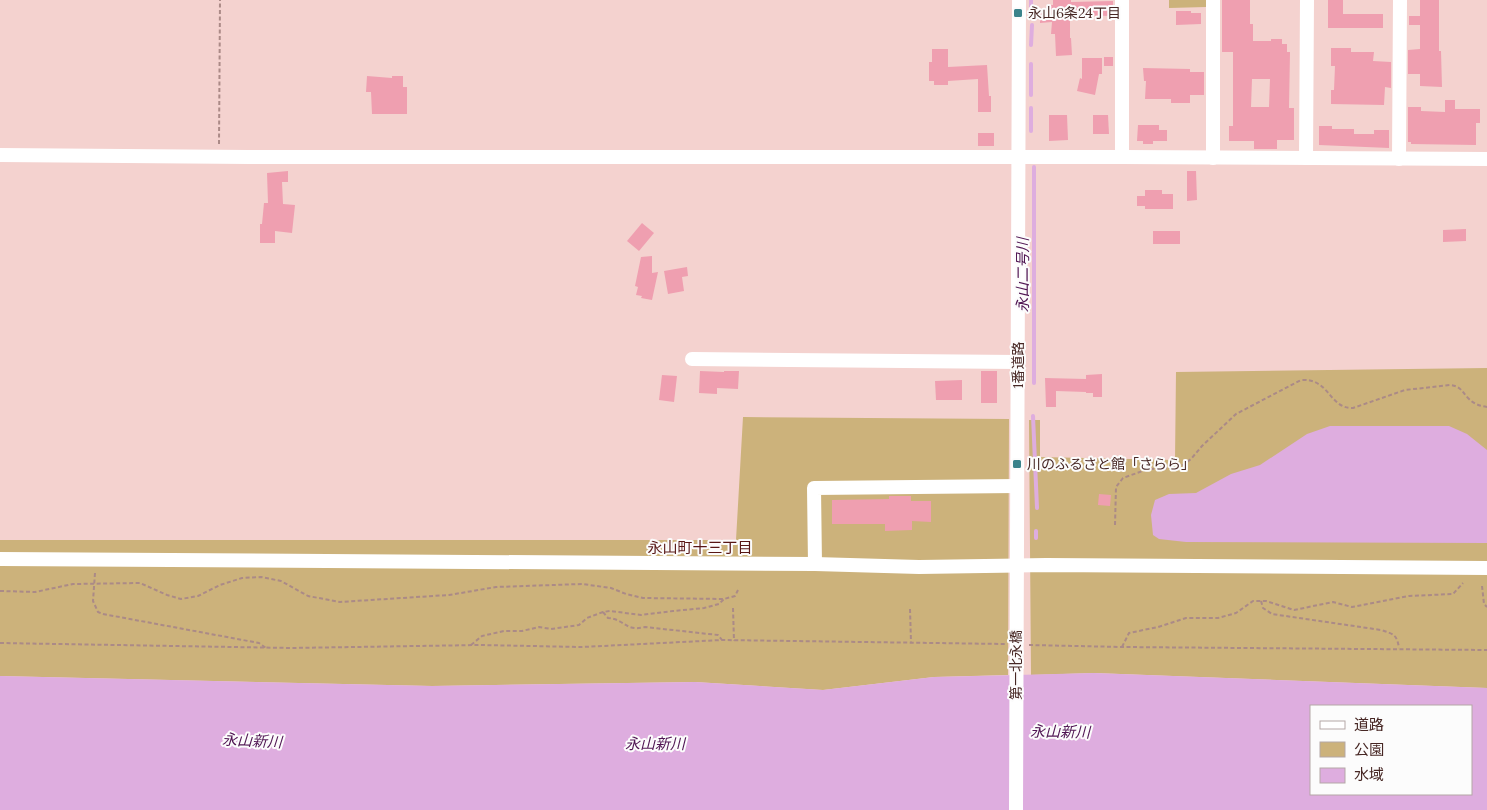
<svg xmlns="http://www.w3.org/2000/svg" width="1487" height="810" font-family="Lora,'Noto Sans JP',serif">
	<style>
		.green { fill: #ccb27b }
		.water { fill: #deaddf; fill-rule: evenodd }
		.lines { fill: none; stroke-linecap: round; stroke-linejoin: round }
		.stream { stroke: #deaddf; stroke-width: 4 }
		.building { fill: #ef9fb0; fill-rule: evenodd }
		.path { stroke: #ab8a87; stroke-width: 2; stroke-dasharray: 4 2.5; stroke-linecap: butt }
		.minor { stroke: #fff; stroke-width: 14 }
		.poi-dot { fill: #3b838b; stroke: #fcfcfc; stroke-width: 2 }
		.labels { text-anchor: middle; stroke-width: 4; stroke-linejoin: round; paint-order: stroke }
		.poi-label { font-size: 14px; fill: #472724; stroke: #fcfcfc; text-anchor: start }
		.street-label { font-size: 14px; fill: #472724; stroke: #fcfcfc }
		.water-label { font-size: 15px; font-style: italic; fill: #4f1452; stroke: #fcfcfc }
		.neighbourhood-label { font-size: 15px; fill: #581715; stroke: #fcfcfc }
	</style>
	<rect width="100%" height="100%" fill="#f4d2cf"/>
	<g class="green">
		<polygon points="1169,0 1206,0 1206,7 1169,8"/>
		<polygon points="1487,368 1487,688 1094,673 1031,675 1029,420 1040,420 1040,457 1175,460 1176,372"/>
		<polygon points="743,417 1009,419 1008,675 934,677 823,690 695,682 432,686 0,676 0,540 736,540"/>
	</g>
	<g class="water">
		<polygon points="1330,426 1449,426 1467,434 1487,450 1487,543 1186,542 1159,539 1153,535 1151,515 1155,500 1169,494 1196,493 1231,474 1260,465 1307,434"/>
		<path d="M 1094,673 L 1487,688 L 1487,810 L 0,810 L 0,676 L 432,686 L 695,682 L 823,690 L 934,677 ZM 1311,706 L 1471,706 L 1471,794 L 1311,794 Z"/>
	</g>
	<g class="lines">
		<g class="stream">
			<polyline points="1031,0 1031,10"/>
			<polyline points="1031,45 1032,25"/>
			<polyline points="1031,95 1031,64"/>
			<polyline points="1031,131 1031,108"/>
			<polyline points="1034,383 1034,167"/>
			<polyline points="1033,416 1037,508"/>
			<polyline points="1036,538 1036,531"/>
		</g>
	</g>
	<g class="building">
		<polygon points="1053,0 1071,0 1071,2 1113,1 1113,16 1070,15 1070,38 1071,38 1072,55 1056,56 1055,34 1051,34 1052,22 1040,23 1040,12 1050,12 1050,5 1053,5"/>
		<path d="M 1222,0 L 1250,0 L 1250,24 L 1253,24 L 1253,41 L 1271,41 L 1271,39 L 1282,39 L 1282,44 L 1287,44 L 1287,52 L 1290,52 L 1289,108 L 1294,108 L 1294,140 L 1277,140 L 1277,149 L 1254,149 L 1254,141 L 1229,141 L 1229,126 L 1233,126 L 1233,52 L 1222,52 ZM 1252,79 L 1270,79 L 1269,107 L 1251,107 Z"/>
		<polygon points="1328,0 1343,0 1343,14 1383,14 1383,28 1328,28"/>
		<polygon points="1420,0 1439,0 1439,51 1441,51 1442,87 1420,86 1420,74 1408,74 1408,50 1420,49 1420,25 1409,25 1409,16 1420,16"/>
		<polygon points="1176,11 1191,11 1191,13 1201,13 1201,24 1176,25"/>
		<polygon points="1331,48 1351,48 1351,52 1374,52 1373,61 1391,62 1391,88 1385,87 1384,105 1331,104 1331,90 1334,90 1335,66 1331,66"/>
		<polygon points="932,49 948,49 948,67 987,65 989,96 991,96 991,112 978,112 978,79 948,81 948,85 934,85 934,81 929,81 929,62 932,62"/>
		<rect x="1104" y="57" width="9" height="9"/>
		<polygon points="1082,58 1102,58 1102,74 1099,74 1095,95 1077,91 1080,78 1082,79"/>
		<polygon points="1143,68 1190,69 1190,72 1204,72 1204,95 1190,95 1190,103 1171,103 1171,99 1145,99 1146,81 1144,81"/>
		<polygon points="367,76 392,78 392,76 403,76 403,87 407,87 407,114 372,114 371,92 366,92"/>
		<polygon points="1445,100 1455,100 1455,109 1480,109 1480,123 1476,123 1476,145 1411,144 1411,142 1408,142 1408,107 1421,107 1421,111 1445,112"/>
		<polygon points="1049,115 1067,115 1068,140 1049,141"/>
		<polygon points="1093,115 1108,115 1109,134 1093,134"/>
		<polygon points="1138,125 1159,125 1159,130 1167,130 1167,141 1153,141 1153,144 1143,144 1143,141 1137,141"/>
		<polygon points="1319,126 1332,126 1332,129 1354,129 1354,134 1374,134 1374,130 1389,130 1389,148 1319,145"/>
		<rect x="978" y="133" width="16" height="13"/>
		<polygon points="288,171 288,182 282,182 283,204 295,205 292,233 275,231 275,243 260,243 260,224 262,224 264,203 268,203 267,173"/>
		<polygon points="1187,171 1196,171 1197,200 1187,201"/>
		<polygon points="1145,190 1162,190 1162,194 1173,194 1173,209 1145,209 1145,206 1137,206 1137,196 1145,196"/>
		<polygon points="642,223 654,233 639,251 627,241"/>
		<polygon points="1466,229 1466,241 1443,242 1443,230"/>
		<rect x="1153" y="231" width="27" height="13"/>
		<polygon points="652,256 652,273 658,272 652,300 641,298 642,296 636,295 638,287 635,286 641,257"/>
		<polygon points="687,267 688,276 682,277 684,291 668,294 664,271"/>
		<polygon points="700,371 724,372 724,371 739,371 738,389 717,388 717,394 699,393"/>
		<rect x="981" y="371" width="16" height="32"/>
		<polygon points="1102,374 1102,397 1093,397 1093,393 1086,393 1086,392 1056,391 1056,407 1046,407 1045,378 1086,379 1086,375"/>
		<polygon points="662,375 677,376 674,402 659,400"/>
		<polygon points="962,380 962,400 936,400 935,381"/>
		<polygon points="1099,494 1111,495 1110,506 1098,505"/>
		<polygon points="889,496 911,496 911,501 931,501 931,522 912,521 912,530 885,531 885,524 832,524 832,500 889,499"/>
	</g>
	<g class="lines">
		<g class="path">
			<polyline points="219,144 220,0"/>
			<path d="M 1115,525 L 1116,487 L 1123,478 L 1148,469 L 1176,468 L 1183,465 L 1191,459 L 1202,446 L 1236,414 L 1301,380 C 1330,378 1329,409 1353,408 L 1405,390 L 1450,385 C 1461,386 1462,392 1469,399 C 1474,404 1480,406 1487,407"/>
			<polyline points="95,573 93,601 98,612 103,614 259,643 266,648"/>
			<polyline points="1482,586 1484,604 1487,607"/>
			<polyline points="0,591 35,592 73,584 140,583 167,595 181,599 198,596 220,585 242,578 261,577 281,581 308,596 340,602 449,595 496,587 582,584 611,588 626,594 643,598 724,599 735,596 738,590"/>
			<path d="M 1261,601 L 1263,608 L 1272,614 L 1381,630 C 1394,634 1397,635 1399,648"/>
			<polyline points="733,608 734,641"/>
			<polyline points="910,609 911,642"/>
			<path d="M 603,612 L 608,618 C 625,619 625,632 645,627 L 718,635 L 722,640"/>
			<polyline points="0,643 291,648 479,645 582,647 722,640 1005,644"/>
			<polyline points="471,645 482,636 504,631 522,631 539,627 551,629 579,625 587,618 603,612 610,611 641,615 673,611 704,608 719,604 724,599"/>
			<polyline points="1029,645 1122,647 1487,650"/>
			<polyline points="1122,647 1129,633 1158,627 1186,618 1218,618 1236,613 1253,601 1266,601 1294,610 1333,602 1352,607 1409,596 1453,594 1463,583"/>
		</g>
		<g class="minor">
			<polyline points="0,155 249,157 1122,157 1487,159"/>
			<polyline points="1122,157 1122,0"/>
			<polyline points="1213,158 1213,0"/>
			<polyline points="1306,158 1307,0"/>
			<polyline points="1399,159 1400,0"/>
			<polyline points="692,359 1018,362"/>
			<polyline points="0,559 815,564 919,567 1046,565 1487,568"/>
			<polyline points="815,564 814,488 1017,486"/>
			<polyline points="1016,810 1019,0"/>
		</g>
	</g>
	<g class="poi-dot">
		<rect x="1013" y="8" width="10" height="10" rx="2.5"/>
		<rect x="1012" y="459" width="10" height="10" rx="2.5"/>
	</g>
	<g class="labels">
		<g class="poi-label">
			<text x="1028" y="18">永山6条24丁目</text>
			<text x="1027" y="469">川のふるさと館「さらら」</text>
		</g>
		<g class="street-label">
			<text transform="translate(1018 365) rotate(-90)" y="5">1番道路</text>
			<text transform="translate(1016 665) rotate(-90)" y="5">第一北永橋</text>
		</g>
		<g class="water-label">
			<text transform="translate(1023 275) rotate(-90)" y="5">永山二号川</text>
			<text transform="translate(1060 732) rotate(1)" y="5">永山新川</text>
			<text transform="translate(252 741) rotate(3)" y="5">永山新川</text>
			<text x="655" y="749">永山新川</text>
		</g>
		<g class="neighbourhood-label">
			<text x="700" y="553">永山町十三丁目</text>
		</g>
	</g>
	<rect x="1310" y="705" width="162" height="90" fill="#fcfcfc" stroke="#b4a7a6"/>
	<rect x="1320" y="721" width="25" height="8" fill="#ffffff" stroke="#b4a7a6"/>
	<text x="1354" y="730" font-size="15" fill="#472724">道路</text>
	<rect x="1320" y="742" width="25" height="15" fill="#ccb27b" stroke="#b4a7a6"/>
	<text x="1354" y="755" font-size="15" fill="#472724">公園</text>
	<rect x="1320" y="768" width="25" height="15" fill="#deaddf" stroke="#b4a7a6"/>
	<text x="1354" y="780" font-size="15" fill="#472724">水域</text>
</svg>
